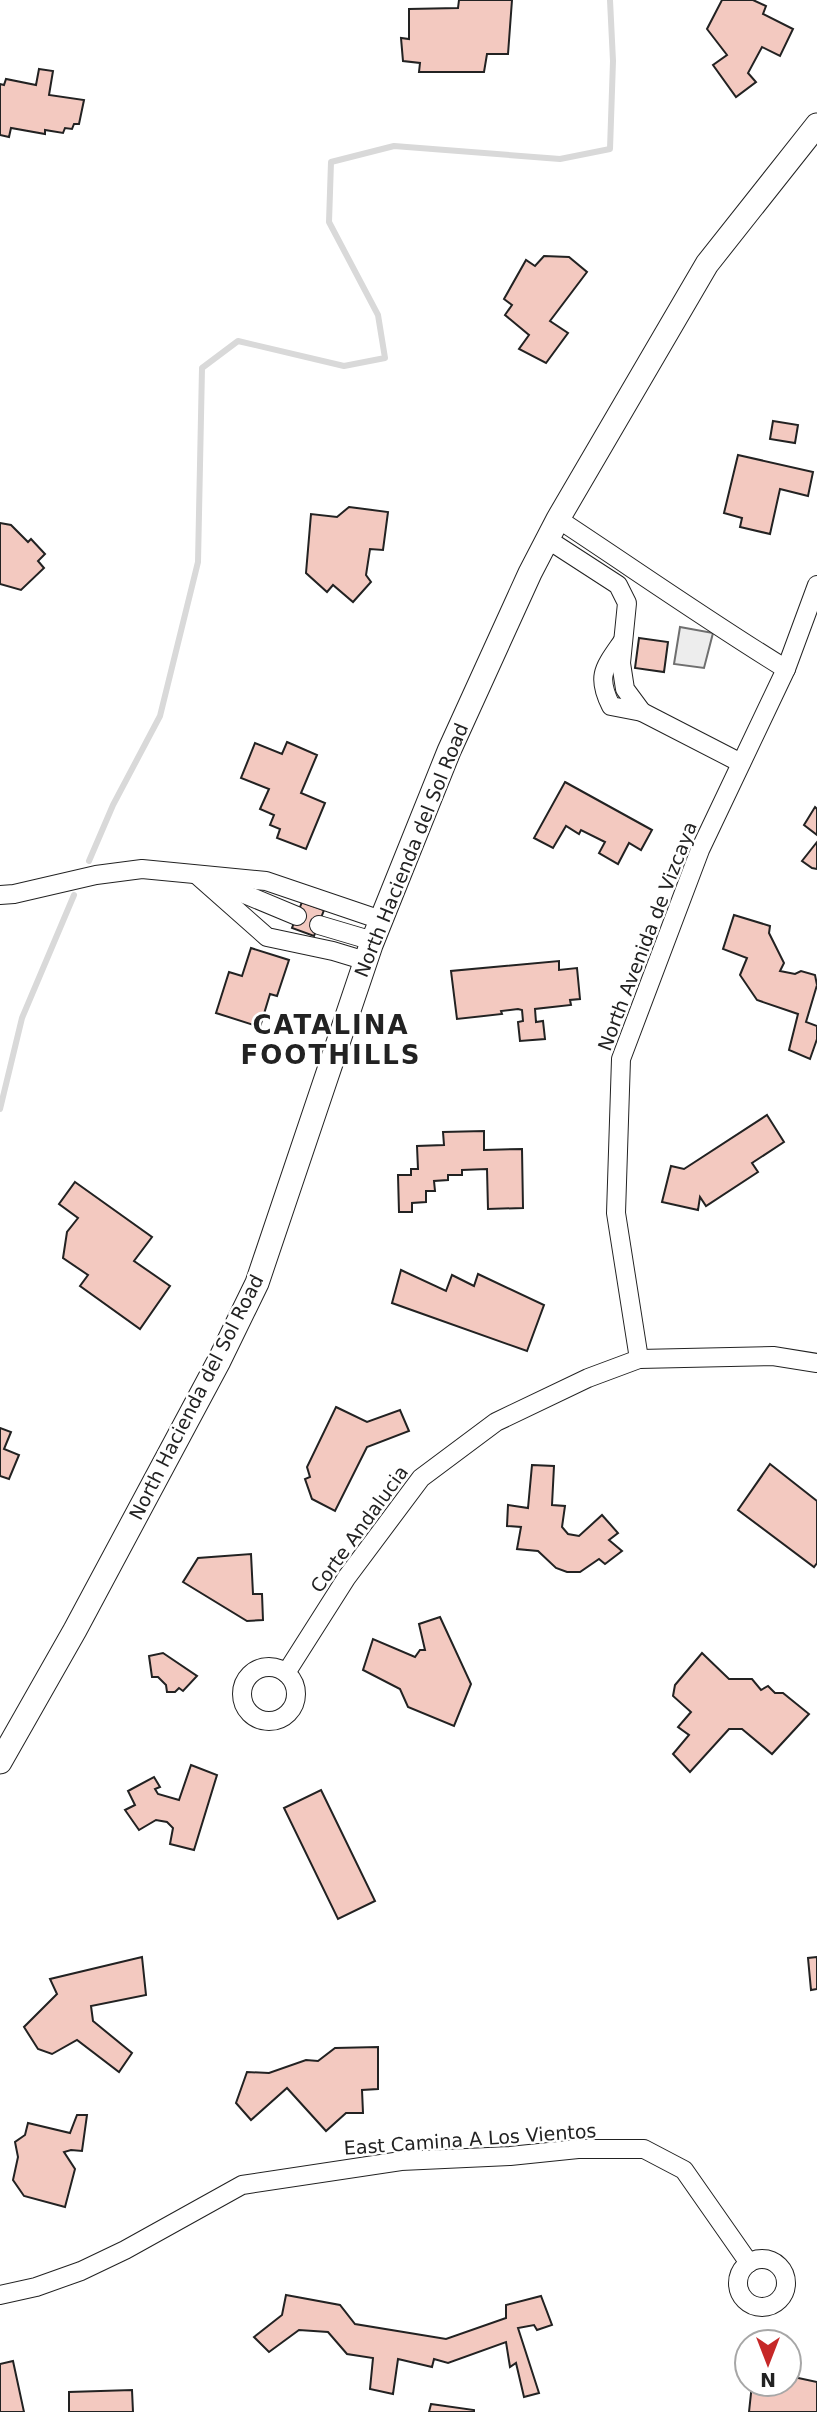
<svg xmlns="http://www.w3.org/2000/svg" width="817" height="2412" font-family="'DejaVu Sans',sans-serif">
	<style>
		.parking { fill: #ededed; stroke: #6f6f6f; stroke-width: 2 }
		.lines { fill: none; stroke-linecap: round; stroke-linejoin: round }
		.stream { stroke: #d9d9d9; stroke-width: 6 }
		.building { fill: #f3c9c0; stroke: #222; stroke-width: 2 }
		.minor-casing { stroke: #222; stroke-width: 20 }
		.tertiary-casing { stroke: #222; stroke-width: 25 }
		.minor { stroke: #fff; stroke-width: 18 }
		.tertiary { stroke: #fff; stroke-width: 23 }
		.labels { text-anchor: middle; stroke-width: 5; stroke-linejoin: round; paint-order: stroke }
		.street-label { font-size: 19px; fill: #222; stroke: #fff }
		.district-label { font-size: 26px; font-weight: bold; letter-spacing: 2px; fill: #222; stroke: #fff }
	</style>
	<rect width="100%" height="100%" fill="#fff"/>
	<polygon class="parking" points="680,627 713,633 704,668 674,664"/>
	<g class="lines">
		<g class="stream">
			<polyline points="89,861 113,805 160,716 198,562 202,368 238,341 344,366 385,358 378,315 329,222 331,162 394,146 560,159 610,149 613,61 610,0"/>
			<polyline points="0,1109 22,1018 74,895"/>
		</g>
	</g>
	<g class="building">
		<polygon points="459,0 512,0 508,54 487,54 484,72 419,72 420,63 403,61 401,38 409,39 409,9 458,8"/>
		<polygon points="722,0 753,0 766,6 763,14 793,29 780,56 762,47 748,73 756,82 736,97 713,65 727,55 707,29"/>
		<polygon points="39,69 53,71 49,95 84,100 79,124 74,124 72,129 65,128 63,133 45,130 45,134 11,128 9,137 0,135 0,84 4,85 6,79 36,85"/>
		<polygon points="544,256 569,257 587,272 550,321 568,333 546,363 519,349 529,335 505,315 512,305 504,299 526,260 535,266"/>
		<polygon points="773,421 798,425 795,443 770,439"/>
		<polygon points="738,455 813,472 808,496 780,489 770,534 740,527 742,518 724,513"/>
		<polygon points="349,507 388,512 383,550 370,549 366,575 371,582 353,602 333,585 327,592 306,573 311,514 337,517"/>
		<polygon points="0,523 11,525 28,542 31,539 45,554 38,561 44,568 21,590 0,584"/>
		<polygon points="639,638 668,642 664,672 635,668"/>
		<polygon points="287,742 317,755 301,793 325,803 306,849 277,838 280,829 270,825 274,815 260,809 269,789 241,778 255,743 282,754"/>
		<polygon points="565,782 652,830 641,850 629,843 618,864 599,853 605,842 581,830 579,834 566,826 553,848 534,838"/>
		<polygon points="815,807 817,809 817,835 804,825"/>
		<polygon points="817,842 817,869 812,868 802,861"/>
		<polygon points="302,902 324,910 314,936 292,928"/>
		<polygon points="734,915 770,926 769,933 784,963 780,971 795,974 801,971 815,975 817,985 806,1022 817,1026 817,1039 810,1059 789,1050 798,1014 757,1000 740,975 747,958 723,949"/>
		<polygon points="251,948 289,960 277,996 270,994 260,1027 216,1013 229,972 242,976"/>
		<polygon points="559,961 559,970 577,968 580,999 570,1000 571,1005 535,1009 536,1022 543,1021 545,1039 520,1041 518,1022 523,1021 522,1010 518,1009 501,1011 502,1014 457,1019 451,971"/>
		<polygon points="767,1115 784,1142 752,1163 758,1172 706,1206 700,1197 698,1210 662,1202 671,1166 684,1169"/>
		<polygon points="484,1131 484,1150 522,1149 523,1208 488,1209 487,1169 462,1170 462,1175 448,1175 448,1180 434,1181 435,1191 426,1191 426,1202 412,1203 412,1212 399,1212 398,1175 411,1175 411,1169 418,1169 417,1146 444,1145 443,1132"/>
		<polygon points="75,1182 152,1237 134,1261 170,1286 140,1329 80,1286 88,1275 63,1258 67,1232 78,1218 59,1204"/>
		<polygon points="401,1270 446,1291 452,1275 474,1286 478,1274 544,1305 527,1351 392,1303"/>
		<polygon points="336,1407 367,1422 400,1410 409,1431 367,1447 335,1511 312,1499 305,1479 310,1477 307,1467"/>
		<polygon points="0,1428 11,1432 4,1449 19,1455 9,1479 0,1476"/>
		<polygon points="770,1464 817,1501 817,1563 814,1567 738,1510"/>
		<polygon points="532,1465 554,1466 552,1505 565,1506 562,1527 568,1534 579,1536 602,1515 618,1533 609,1540 622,1551 605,1564 599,1559 580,1572 567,1572 556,1568 538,1551 517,1549 521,1527 507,1526 508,1505 528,1508"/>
		<polygon points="251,1554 253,1594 262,1594 263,1620 247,1621 183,1582 198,1558"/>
		<polygon points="440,1617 471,1684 454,1726 408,1707 400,1689 363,1670 373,1639 415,1657 420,1650 425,1650 419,1624"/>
		<polygon points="163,1653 197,1676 183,1691 179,1688 175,1692 167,1692 166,1685 158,1677 152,1677 149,1656"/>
		<polygon points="702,1653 729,1679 752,1679 761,1690 768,1686 775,1693 783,1693 809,1714 772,1754 742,1729 729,1729 690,1772 673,1754 689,1735 678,1727 691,1712 673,1696 675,1685"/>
		<polygon points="191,1765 217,1775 194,1850 170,1844 173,1828 167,1822 156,1820 139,1830 125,1810 135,1805 128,1791 154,1777 160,1787 155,1789 158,1794 179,1800"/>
		<polygon points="321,1790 375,1901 338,1919 284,1808"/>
		<polygon points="142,1957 146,1995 91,2006 93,2021 132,2053 119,2072 77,2040 52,2054 38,2049 24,2027 57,1994 50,1979"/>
		<polygon points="817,1957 817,1989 811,1990 808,1958"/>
		<polygon points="378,2047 378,2089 362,2090 363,2113 346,2113 326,2131 287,2088 251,2120 236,2103 247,2072 269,2073 306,2060 318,2061 335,2048"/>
		<polygon points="77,2115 87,2115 82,2151 71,2150 64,2152 75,2169 65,2207 24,2196 13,2180 18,2157 15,2142 25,2135 28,2123 70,2133"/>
		<polygon points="286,2295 340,2305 355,2324 446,2339 506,2318 506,2305 541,2296 552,2325 537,2330 534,2325 518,2328 539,2393 524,2397 516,2363 510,2367 506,2342 448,2363 434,2359 432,2367 398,2359 393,2394 370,2389 373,2358 347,2354 328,2332 299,2330 269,2352 254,2337 282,2315"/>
		<polygon points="13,2361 24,2412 0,2412 0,2364"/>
		<polygon points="789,2376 817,2382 817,2412 749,2412 752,2384 789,2384"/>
		<polygon points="132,2390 133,2412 69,2412 69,2392"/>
		<polygon points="431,2404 474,2410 474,2412 429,2412"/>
	</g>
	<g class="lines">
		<defs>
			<g id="minor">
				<path d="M 558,519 C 634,569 708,621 786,669"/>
				<polyline points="547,539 618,585 627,603 621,663 625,689 642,712"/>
				<path d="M 622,642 C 604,668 596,676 611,706 L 642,712 L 741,763"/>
				<polyline points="197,875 267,937 333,951 366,961"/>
				<polyline points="213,881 297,916"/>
				<polyline points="0,895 14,894 96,875 142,869 266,881 381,920"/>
				<polyline points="319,925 373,941"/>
				<polyline points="639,1359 616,1213 621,1059 700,850 786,669 817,585"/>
				<circle cx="269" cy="1694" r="27"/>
				<polyline points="286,1673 347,1577 421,1478 496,1422 588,1378 639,1359 773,1356 817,1363"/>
				<circle cx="762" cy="2283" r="24"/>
				<polyline points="0,2295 36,2287 81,2271 125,2250 242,2185 401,2161 510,2156 578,2149 644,2149 684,2170 749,2263"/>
			</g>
			<polyline id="tertiary" points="0,1762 75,1630 219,1361 257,1283 371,945 449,751 530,573 558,519 707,264 817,125"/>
		</defs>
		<use href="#minor" class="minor-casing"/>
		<use href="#tertiary" class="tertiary-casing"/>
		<use href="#minor" class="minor"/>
		<use href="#tertiary" class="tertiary"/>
	</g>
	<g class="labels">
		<g class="street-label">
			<text transform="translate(411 850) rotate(-68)" y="7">North Hacienda del Sol Road</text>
			<text transform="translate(647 936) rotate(-69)" y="7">North Avenida de Vizcaya</text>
			<text transform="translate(196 1397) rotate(-63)" y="7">North Hacienda del Sol Road</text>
			<text transform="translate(359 1529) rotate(-54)" y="7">Corte Andalucia</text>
			<text transform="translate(470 2139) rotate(-4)" y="7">East Camina A Los Vientos</text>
		</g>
		<g class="district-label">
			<text x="331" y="1034">CATALINA<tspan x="331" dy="30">FOOTHILLS</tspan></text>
		</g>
	</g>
	<g transform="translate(768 2363) rotate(180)"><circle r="33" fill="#ffffff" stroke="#a7a7a7" stroke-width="2"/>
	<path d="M0-5L12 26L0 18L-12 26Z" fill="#c62828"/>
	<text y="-10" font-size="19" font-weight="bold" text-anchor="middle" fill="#222222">N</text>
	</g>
</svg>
